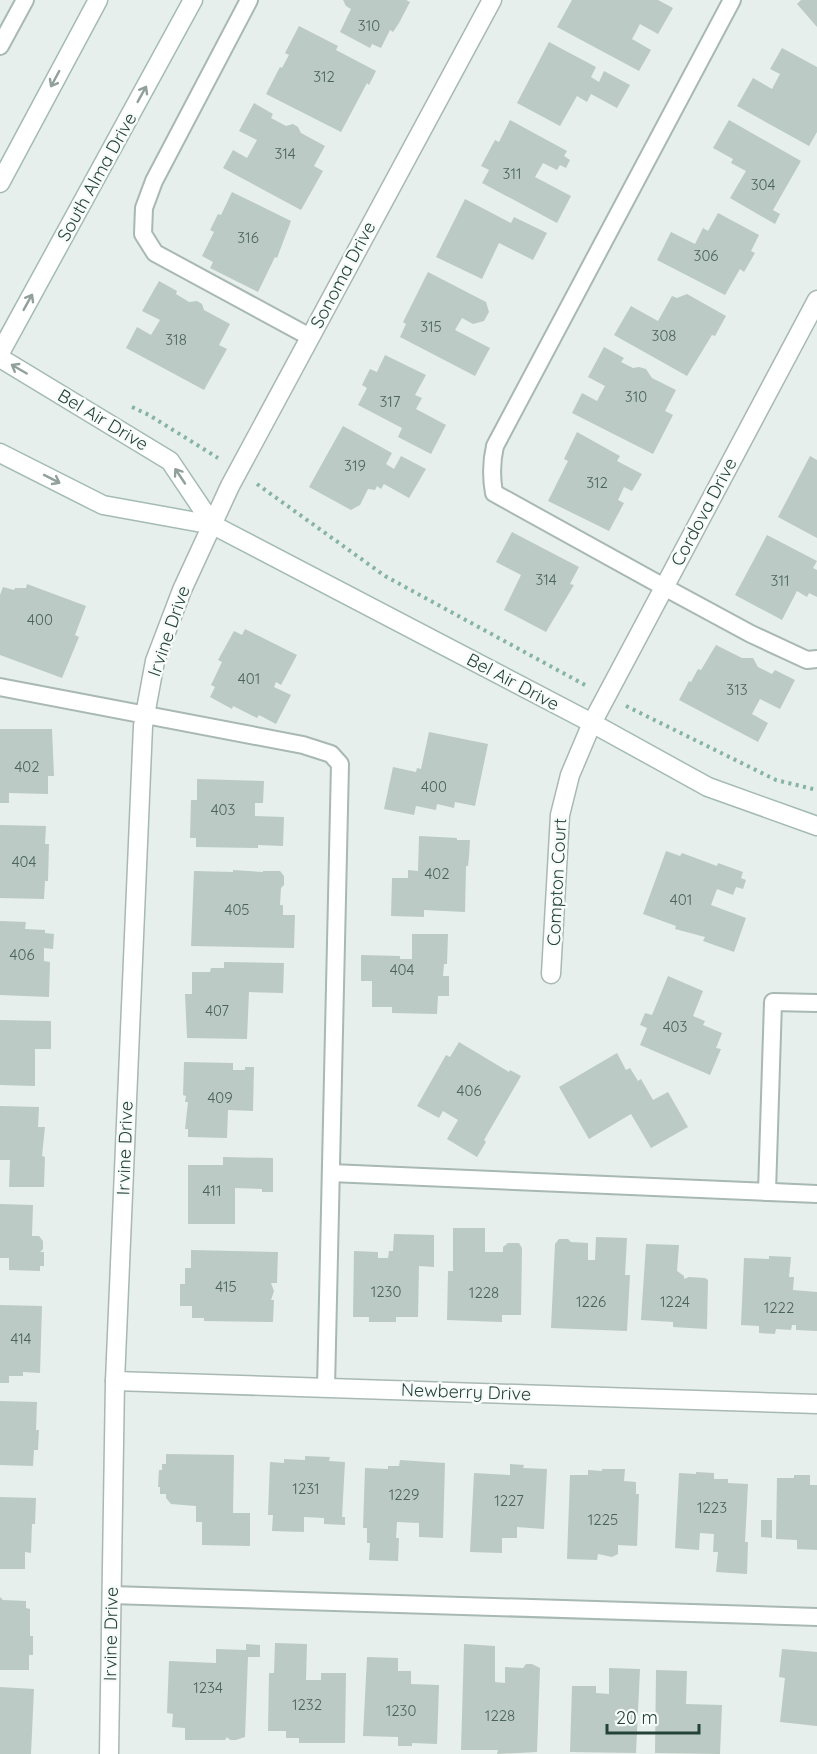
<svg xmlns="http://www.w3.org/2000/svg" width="817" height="1754" font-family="Quicksand,sans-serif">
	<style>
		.building { fill: #bbcac4 }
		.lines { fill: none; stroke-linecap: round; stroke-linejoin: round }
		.lane-casing { stroke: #a8b8b2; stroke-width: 20 }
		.street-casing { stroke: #a8b8b2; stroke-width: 21 }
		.secondary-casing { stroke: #a4bbb3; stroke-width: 21 }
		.path { stroke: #86b3a5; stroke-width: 4; stroke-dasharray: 3 4.5; stroke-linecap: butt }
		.lane { stroke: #fff; stroke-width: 16 }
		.street { stroke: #fff; stroke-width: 18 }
		.secondary { stroke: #fff; stroke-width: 18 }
		.oneway { stroke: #92a09c }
		.labels { text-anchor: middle; stroke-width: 5; stroke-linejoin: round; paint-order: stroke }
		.number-label { font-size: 15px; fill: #4a645c }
		.street-label { font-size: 18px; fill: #24423a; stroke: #f7fbf9 }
	</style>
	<rect width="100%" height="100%" fill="#e6efeb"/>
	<g class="building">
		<polygon points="343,0 406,0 410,2 399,23 393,32 390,30 381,48 372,44 370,48 340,32 351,9 346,6"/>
		<polygon points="572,0 658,0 673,8 658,34 640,24 632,39 651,50 639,71 557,27"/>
		<polygon points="801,0 817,0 817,27 797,4"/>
		<polygon points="299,26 338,46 336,50 376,71 369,85 367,83 341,132 266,94 280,67 282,68 289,55 285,53"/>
		<polygon points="549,42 596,67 591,77 599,82 604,71 630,85 617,108 591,94 587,102 577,96 560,126 517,103"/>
		<polygon points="782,48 817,67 817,132 809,146 737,106 753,78 772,89 780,74 770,69"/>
		<polygon points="254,103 273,114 271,118 286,126 293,124 298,127 301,133 325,146 314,166 323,171 301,210 223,168 233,150 247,158 257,140 239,131"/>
		<polygon points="510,120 567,151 564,156 570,160 566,168 560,165 557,170 543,163 535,177 571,196 557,223 482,183 489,170 481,166 495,140 499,142"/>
		<polygon points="729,120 801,161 773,210 780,214 775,224 730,198 746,171 731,163 733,159 713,148"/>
		<polygon points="232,192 291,221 277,258 275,257 258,292 210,268 213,262 202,256 214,232 210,230 218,214 221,215"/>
		<polygon points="465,199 511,223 514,217 547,233 533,260 499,243 482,279 436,257"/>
		<polygon points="718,213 759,235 751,251 755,253 744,272 740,269 725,295 657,260 671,232 695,244 703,228 708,231"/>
		<polygon points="428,272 486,302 489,312 484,321 473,324 462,318 455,330 490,348 475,376 400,337 406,324 403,322"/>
		<polygon points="159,281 177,291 176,294 189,302 197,301 202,304 204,310 230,324 219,345 227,349 204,390 126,348 137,327 151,335 160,320 142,311"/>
		<polygon points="687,294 726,316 715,336 712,335 687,376 614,335 631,306 658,321 672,296 677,298"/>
		<polygon points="604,347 624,358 621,362 633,368 639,367 646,369 652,378 676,390 665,411 673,415 653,454 572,413 582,393 597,401 605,386 588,377"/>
		<polygon points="385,355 426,375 415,395 422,398 416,409 446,425 431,454 398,437 402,428 358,405 367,388 362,385 370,369 377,372"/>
		<polygon points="343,426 392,453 386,464 394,469 401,456 426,469 409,498 384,484 381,489 377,486 375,490 368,489 360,505 351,510 309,487"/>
		<polygon points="577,432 620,456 617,461 642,474 632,491 624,487 618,500 624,503 609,531 548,501 568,461 564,459"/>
		<polygon points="810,456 817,460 817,538 778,517"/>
		<polygon points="512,532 579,567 570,584 574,585 546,632 504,610 521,575 496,562"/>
		<polygon points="767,535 817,561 813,568 817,570 817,597 809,593 807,597 797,591 782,620 735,595"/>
		<polygon points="27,584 86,606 75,635 79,637 62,678 0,655 0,595 3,587 14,590 15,588 26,588"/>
		<polygon points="245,629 297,655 281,685 276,682 274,687 291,695 276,724 259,715 257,718 233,706 232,709 210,697 215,687 211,685 222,662 218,660 234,631 242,635"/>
		<polygon points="716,645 742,658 753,658 758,667 772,674 775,670 795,680 780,709 760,699 752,714 768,723 758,742 679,700 689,681 691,682 698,669 701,670"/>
		<polygon points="0,729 52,729 54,776 48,776 48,794 9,793 9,803 0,803"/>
		<polygon points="429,732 488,744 475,806 455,802 454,808 437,804 436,810 416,806 414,815 384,809 393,767 416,772 417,768 421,769"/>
		<polygon points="197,779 264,781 263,803 255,803 255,816 284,817 283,846 258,845 258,848 196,847 196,838 190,838 191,800 197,800"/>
		<polygon points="0,825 46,826 45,844 49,844 48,881 45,881 44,899 0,898"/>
		<polygon points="419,836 457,838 457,840 470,840 469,857 468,866 466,866 465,912 424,910 424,917 391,916 392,878 408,878 408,870 418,871"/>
		<polygon points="666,851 680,856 682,853 717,866 718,863 743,872 741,878 746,880 743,889 736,887 733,895 717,889 711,905 746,918 734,952 703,941 705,937 675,929 676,926 643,914"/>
		<polygon points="233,870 263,872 263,871 280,871 284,876 284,885 281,888 280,905 283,905 283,915 295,915 294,948 191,946 194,871 233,872"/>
		<polygon points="0,921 26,922 25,929 45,930 45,933 54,934 53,949 44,948 44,961 50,962 49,997 0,995"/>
		<polygon points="412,934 448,934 447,964 444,964 443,976 449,976 449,996 438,996 437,1014 392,1013 392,1007 372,1007 372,981 361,981 361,955 400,956 400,959 412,959"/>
		<polygon points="224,962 284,963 283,993 249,992 247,1039 187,1038 185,994 192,994 192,972 210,972 211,968 224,968"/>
		<polygon points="668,976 703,991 693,1016 705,1021 703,1025 722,1033 716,1048 721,1049 710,1075 640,1045 647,1028 640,1025 645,1013 652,1015"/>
		<polygon points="0,1020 51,1021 51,1049 35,1049 35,1086 0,1085"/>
		<polygon points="459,1042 509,1072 510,1070 521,1076 484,1140 486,1142 477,1157 447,1139 458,1120 443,1111 439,1118 417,1106 446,1055 450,1057"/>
		<polygon points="617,1053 626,1070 630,1068 638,1081 641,1079 653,1100 668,1092 688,1127 651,1148 631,1114 589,1139 559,1087"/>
		<polygon points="184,1062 233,1063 233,1070 245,1070 245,1067 254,1067 253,1111 228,1110 227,1138 188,1137 188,1129 185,1129 188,1102 185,1102 186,1096 183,1095"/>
		<polygon points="0,1106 39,1107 38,1127 45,1127 42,1156 45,1157 44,1187 9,1187 10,1160 0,1160"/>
		<polygon points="223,1157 273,1158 273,1192 262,1192 262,1189 235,1188 235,1224 188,1224 188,1165 223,1165"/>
		<polygon points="0,1204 33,1205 32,1236 39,1236 43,1241 43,1249 40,1252 44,1252 44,1266 40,1266 40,1271 9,1270 9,1258 0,1258"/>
		<polygon points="453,1228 485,1228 485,1252 503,1252 503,1247 508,1243 519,1243 522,1248 521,1315 502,1315 502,1322 447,1320 448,1271 453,1271"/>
		<polygon points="394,1234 434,1235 434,1267 419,1266 418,1317 396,1317 396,1322 369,1322 369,1317 353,1317 354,1251 378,1252 378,1258 388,1258 389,1251 393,1251"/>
		<polygon points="596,1237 627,1238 625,1275 630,1275 627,1331 551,1328 555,1244 559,1239 568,1239 571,1242 588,1243 588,1260 595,1260"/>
		<polygon points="646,1244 679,1245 677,1271 684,1276 684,1279 689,1277 705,1278 708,1280 707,1329 673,1327 673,1322 641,1320"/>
		<polygon points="191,1250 278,1252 277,1283 271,1283 274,1291 271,1300 274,1300 273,1322 204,1321 204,1318 192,1318 192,1306 180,1306 180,1284 185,1284 185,1268 191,1268"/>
		<polygon points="769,1256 791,1257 789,1277 794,1277 793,1290 817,1292 817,1331 796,1330 796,1325 792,1325 791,1330 776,1329 775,1334 759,1333 759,1326 741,1325 744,1258 769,1259"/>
		<polygon points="0,1305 42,1306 40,1373 23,1372 23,1376 9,1376 9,1383 0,1383"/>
		<polygon points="0,1401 37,1402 36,1430 39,1430 38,1450 34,1450 33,1466 0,1465"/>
		<polygon points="166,1454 234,1455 233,1513 250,1513 250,1546 202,1545 202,1522 196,1522 196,1506 171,1504 166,1498 166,1494 160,1494 160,1487 158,1487 159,1470 162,1470 162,1464 166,1464"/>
		<polygon points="305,1456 330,1457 329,1461 345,1462 342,1517 345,1517 345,1525 324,1524 324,1518 304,1517 304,1532 272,1531 273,1515 268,1515 270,1462 284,1463 284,1459 305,1460"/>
		<polygon points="400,1460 445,1463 443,1538 419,1537 419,1523 397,1522 396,1538 399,1538 398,1561 369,1560 370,1543 367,1543 367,1528 363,1528 365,1468 388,1469 388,1466 399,1466"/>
		<polygon points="510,1464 524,1465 523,1468 547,1469 544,1529 517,1527 517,1538 502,1538 502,1553 470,1552 474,1473 510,1475"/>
		<polygon points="602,1469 625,1469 624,1481 636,1482 636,1494 639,1494 637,1546 618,1545 618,1554 612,1557 598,1554 597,1560 567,1559 570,1475 588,1475 588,1470 602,1471"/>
		<polygon points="696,1472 714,1473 714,1479 728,1479 728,1483 748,1484 745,1542 748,1542 747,1574 716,1572 718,1552 713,1552 714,1534 700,1533 699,1550 675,1548 679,1473 696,1474"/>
		<polygon points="794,1475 810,1475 810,1485 817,1485 817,1550 797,1549 797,1540 776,1539 777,1478 794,1478"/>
		<polygon points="0,1497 36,1498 35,1524 32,1524 31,1553 25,1552 25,1569 0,1569"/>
		<polygon points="761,1520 772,1520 772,1538 761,1537"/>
		<polygon points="0,1597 3,1600 26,1601 26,1608 30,1609 30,1636 33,1636 33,1655 29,1655 29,1670 0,1670"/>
		<polygon points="275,1643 307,1644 306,1680 321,1680 321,1673 346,1673 345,1743 299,1743 299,1738 286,1738 286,1731 268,1731 269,1673 274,1673"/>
		<polygon points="246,1644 260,1645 260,1657 248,1657 245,1737 236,1740 230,1740 227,1737 225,1740 185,1740 185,1728 172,1727 173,1714 167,1713 169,1661 216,1663 216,1649 246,1650"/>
		<polygon points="464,1644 495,1646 495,1682 505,1683 505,1667 523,1668 526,1664 532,1664 540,1668 537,1752 497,1754 498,1750 461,1750"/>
		<polygon points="782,1649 817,1652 817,1726 780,1722 785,1678 779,1677"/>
		<polygon points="367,1657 398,1658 398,1671 411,1671 411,1684 439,1685 437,1744 412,1743 412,1746 398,1746 398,1737 363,1736"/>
		<polygon points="609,1668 640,1669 636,1753 570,1752 572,1686 596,1686 596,1693 609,1694"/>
		<polygon points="656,1670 687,1671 686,1704 722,1705 720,1754 655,1753"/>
		<polygon points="0,1687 34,1689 31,1754 0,1754"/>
	</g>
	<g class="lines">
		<defs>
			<g id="lane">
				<polyline points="249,0 154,181 144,208 143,234 155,253 310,337"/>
				<path d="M 732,0 L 495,446 C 491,463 491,476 494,493 L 664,587 L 751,634 L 807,660 L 817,659"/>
				<polyline points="0,46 25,0"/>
				<polyline points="0,687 303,745 331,754 340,764 326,1388"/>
				<polyline points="331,1173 817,1194"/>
				<polyline points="767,1192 773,1002 817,1003"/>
				<polyline points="111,1595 817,1617"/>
			</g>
			<g id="street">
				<polyline points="551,974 560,815 570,775 592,723 817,300"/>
				<polyline points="115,1381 817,1404"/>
				<polyline points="109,1754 115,1381 143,726 155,661 182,590 230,486 492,0"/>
			</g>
			<g id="secondary">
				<polyline points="0,183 98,0"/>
				<polyline points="0,353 193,0"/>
				<polyline points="0,358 170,461 213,525"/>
				<polyline points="0,453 103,505 213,525 592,723 708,787 817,826"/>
			</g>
		</defs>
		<use href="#lane" class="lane-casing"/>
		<use href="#street" class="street-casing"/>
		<use href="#secondary" class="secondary-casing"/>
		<g class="path">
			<polyline points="132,407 149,415 218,458"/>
			<polyline points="257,484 385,576 585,685"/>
			<polyline points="626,706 776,780 817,790"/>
		</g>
		<use href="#lane" class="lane"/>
		<use href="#street" class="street"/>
		<use href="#secondary" class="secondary"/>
	</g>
	<defs><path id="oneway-shaft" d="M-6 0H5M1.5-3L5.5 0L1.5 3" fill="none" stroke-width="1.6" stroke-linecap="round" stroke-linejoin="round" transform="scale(1.5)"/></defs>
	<g class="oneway">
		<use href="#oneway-shaft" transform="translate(55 79) rotate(118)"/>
		<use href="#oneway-shaft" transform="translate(142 94) rotate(-61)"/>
		<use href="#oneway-shaft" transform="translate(28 302) rotate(-61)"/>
		<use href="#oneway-shaft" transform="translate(19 369) rotate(-150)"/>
		<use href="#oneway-shaft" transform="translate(180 476) rotate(-124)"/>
		<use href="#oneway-shaft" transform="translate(52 479) rotate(27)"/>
	</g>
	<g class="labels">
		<g class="number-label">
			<text x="369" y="31">310</text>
			<text x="324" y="82">312</text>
			<text x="285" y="159">314</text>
			<text x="512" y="179">311</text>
			<text x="763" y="190">304</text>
			<text x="248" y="243">316</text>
			<text x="706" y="261">306</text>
			<text x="431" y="332">315</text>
			<text x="664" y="341">308</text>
			<text x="176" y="345">318</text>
			<text x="636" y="402">310</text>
			<text x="390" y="407">317</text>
			<text x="355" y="471">319</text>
			<text x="597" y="488">312</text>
			<text x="546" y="585">314</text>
			<text x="780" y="586">311</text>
			<text x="40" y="625">400</text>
			<text x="249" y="684">401</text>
			<text x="737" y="695">313</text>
			<text x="27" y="772">402</text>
			<text x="434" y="792">400</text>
			<text x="223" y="815">403</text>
			<text x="24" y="867">404</text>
			<text x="437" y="879">402</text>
			<text x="681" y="905">401</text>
			<text x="237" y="915">405</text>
			<text x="22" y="960">406</text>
			<text x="402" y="975">404</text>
			<text x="217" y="1016">407</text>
			<text x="675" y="1032">403</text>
			<text x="469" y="1096">406</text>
			<text x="220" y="1103">409</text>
			<text x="212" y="1196">411</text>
			<text x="226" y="1292">415</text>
			<text x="386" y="1297">1230</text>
			<text x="484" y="1298">1228</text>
			<text x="591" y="1307">1226</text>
			<text x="675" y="1307">1224</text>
			<text x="779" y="1313">1222</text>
			<text x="21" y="1344">414</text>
			<text x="306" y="1494">1231</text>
			<text x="404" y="1500">1229</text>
			<text x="509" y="1506">1227</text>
			<text x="712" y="1513">1223</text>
			<text x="603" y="1525">1225</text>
			<text x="208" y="1693">1234</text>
			<text x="307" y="1710">1232</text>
			<text x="401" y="1716">1230</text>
			<text x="500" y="1721">1228</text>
		</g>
		<g class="street-label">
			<text transform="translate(97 177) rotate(-61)" y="6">South Alma Drive</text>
			<text transform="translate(343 275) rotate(-62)" y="6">Sonoma Drive</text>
			<text transform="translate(103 420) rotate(31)" y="6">Bel Air Drive</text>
			<text transform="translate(704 512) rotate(-62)" y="6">Cordova Drive</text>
			<text transform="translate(169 631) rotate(-71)" y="6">Irvine Drive</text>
			<text transform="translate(513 682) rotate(28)" y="6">Bel Air Drive</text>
			<text transform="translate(557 882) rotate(-87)" y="6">Compton Court</text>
			<text transform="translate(125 1148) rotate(-88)" y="6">Irvine Drive</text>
			<text transform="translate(466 1392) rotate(2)" y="6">Newberry Drive</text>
			<text transform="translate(111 1634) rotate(-89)" y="6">Irvine Drive</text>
		</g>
	</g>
	<path d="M607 1724v9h92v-9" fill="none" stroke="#24423a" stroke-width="3"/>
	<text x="616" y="1724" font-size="18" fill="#24423a" stroke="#f7fbf9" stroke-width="4.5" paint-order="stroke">20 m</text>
</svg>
